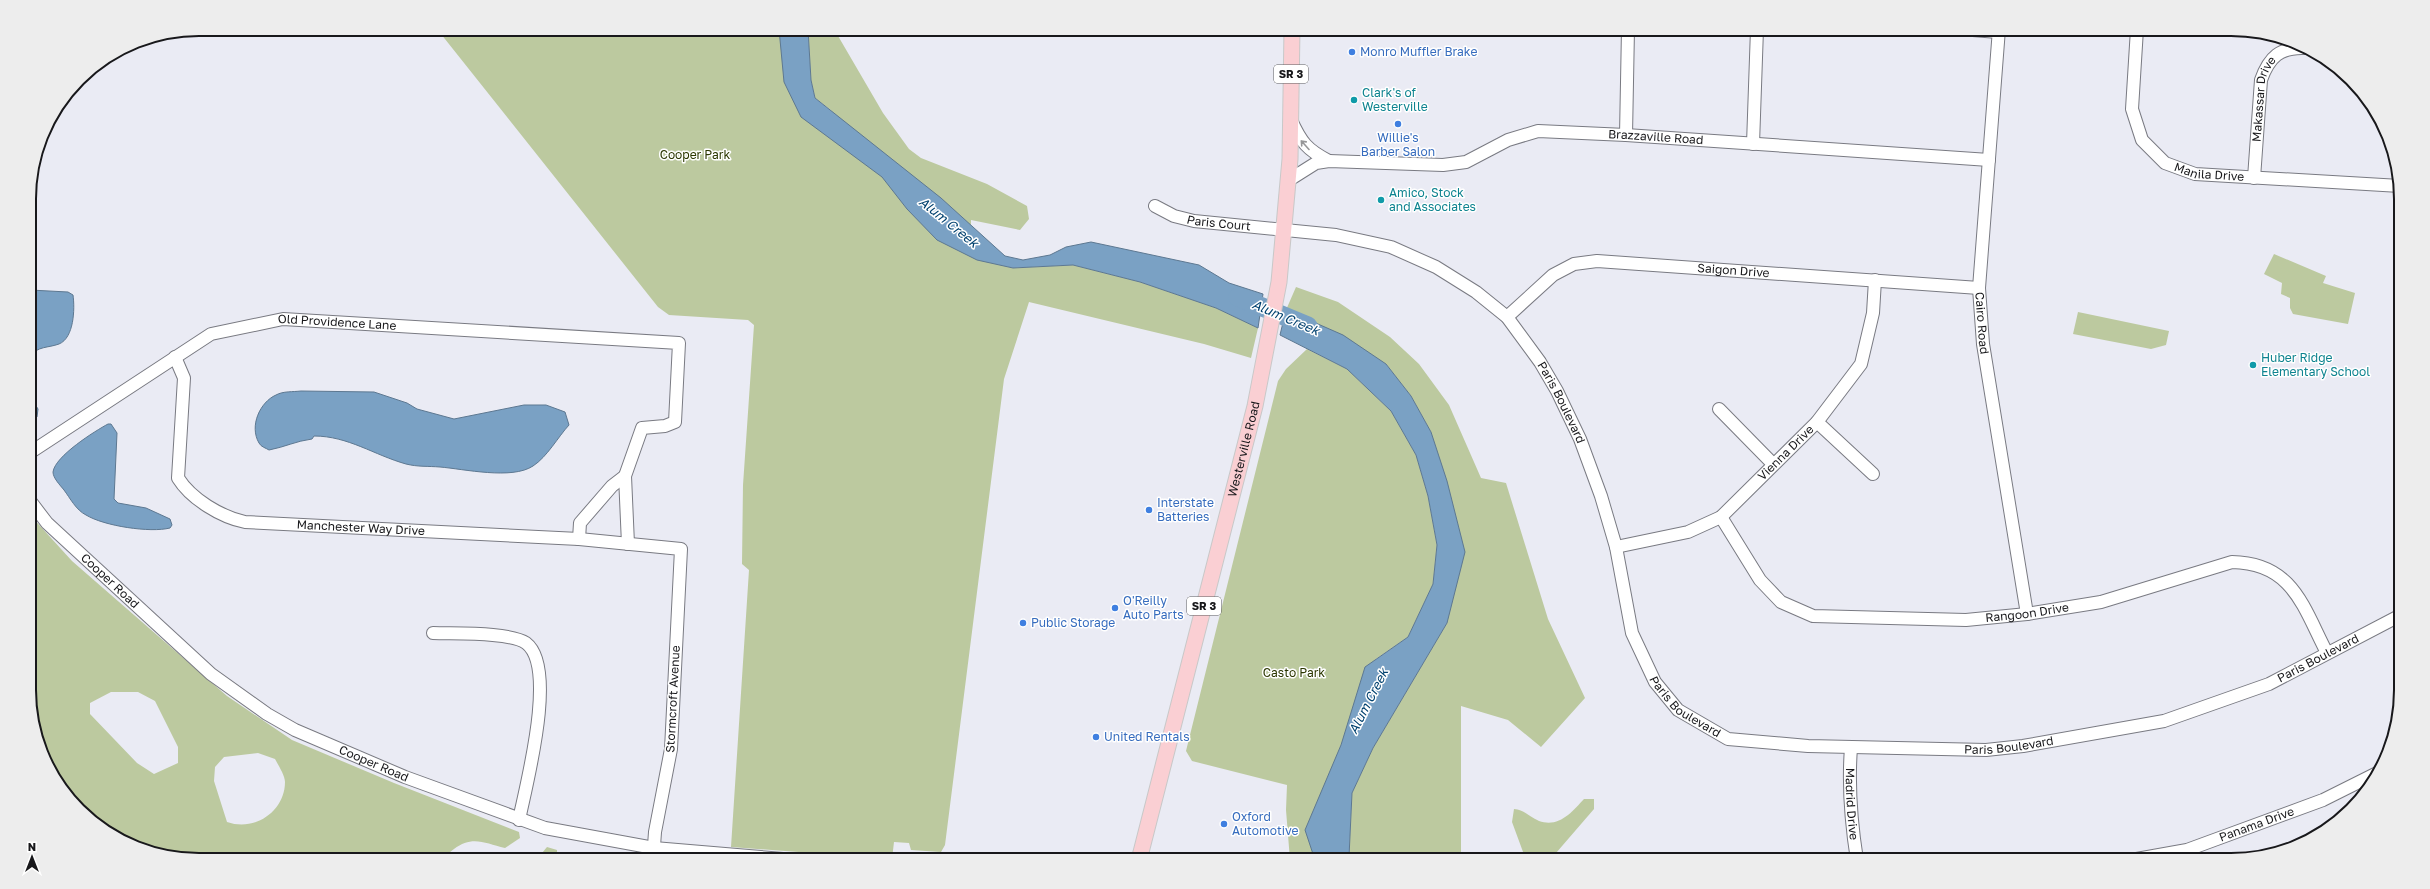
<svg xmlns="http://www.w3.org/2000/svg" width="2430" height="889" font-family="'Golos Text',sans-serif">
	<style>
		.green { fill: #bcc99f; fill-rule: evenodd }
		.water { fill: #7aa1c4; stroke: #5d7891 }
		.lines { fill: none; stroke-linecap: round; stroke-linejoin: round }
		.river { stroke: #7aa1c4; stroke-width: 19 }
		.minor-casing { stroke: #797a82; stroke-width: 14 }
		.major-casing { stroke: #c8c8c8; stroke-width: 17 }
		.minor { stroke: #fff; stroke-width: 12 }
		.major { stroke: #facfd3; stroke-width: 15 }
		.oneway { stroke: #979798 }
		.shop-dot { fill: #3f7fe0; stroke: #fff; stroke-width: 1.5 }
		.culture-dot { fill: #0f9aa8; stroke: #fff; stroke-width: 1.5 }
		.labels { text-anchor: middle; stroke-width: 3; stroke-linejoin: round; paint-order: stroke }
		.shield { fill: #fff; stroke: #5d5d5f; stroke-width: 1 }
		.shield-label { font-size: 11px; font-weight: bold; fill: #18181b }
		.shop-label { font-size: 12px; fill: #366cbe; stroke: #fff; text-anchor: start }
		.culture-label { font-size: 12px; fill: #0d838f; stroke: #fff; text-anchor: start }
		.street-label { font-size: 12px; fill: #18181b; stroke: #fff }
		.park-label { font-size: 12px; fill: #2b3700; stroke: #fff }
		.water-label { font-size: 13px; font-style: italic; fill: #00416f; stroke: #fff }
		.rim { fill: none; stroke: #18181b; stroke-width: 2 }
	</style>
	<rect width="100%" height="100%" fill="#eaebf4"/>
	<g class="green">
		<polygon points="437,29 784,29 803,95 832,111 815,98 811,80 808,29 834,29 883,113 909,149 921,158 987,184 1027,206 1029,219 1020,230 971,220 971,257 1013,268 1073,265 1140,282 1216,308 1258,328 1251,358 1204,344 1029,302 1004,379 945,845 941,852 911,850 909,843 894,842 892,859 731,847 749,570 742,564 743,485 754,325 748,320 669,315 658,307"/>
		<polygon points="2274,254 2326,276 2323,283 2355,293 2348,324 2293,314 2290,308 2290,298 2281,294 2282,283 2264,274"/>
		<polygon points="1296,287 1338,302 1390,337 1419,364 1449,405 1481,478 1506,483 1548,619 1585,698 1541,747 1508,720 1461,706 1461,860 1351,860 1349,857 1352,793 1373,748 1447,623 1431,432 1411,396 1386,364 1286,310"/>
		<polygon points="2078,312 2169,331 2166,345 2151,349 2073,334"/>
		<polygon points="1307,349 1347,369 1391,411 1416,455 1428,496 1437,545 1433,584 1408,637 1376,659 1341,745 1328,860 1290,860 1286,810 1287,785 1192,761 1186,751 1278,381 1286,369"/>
		<path d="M 31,516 L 72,561 L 227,696 L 292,740 L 394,783 L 519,832 L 520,838 L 505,848 C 485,843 472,835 454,849 C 450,852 446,855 443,860 L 199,860 L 145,851 L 105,831 L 71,802 L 46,765 L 32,723 ZM 111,692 L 138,692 L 155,701 L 178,747 L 178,763 L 154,774 L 137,763 L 90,714 L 90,703 ZM 258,753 L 275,759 C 278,765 285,775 285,782 C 285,811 255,832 227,822 L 214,781 L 215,767 L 224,757 Z"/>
		<path d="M 1584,799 L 1594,799 L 1594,809 L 1550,860 L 1526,860 L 1512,822 L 1514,809 C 1525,810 1529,817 1539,821 C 1559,828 1572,812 1584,799 Z"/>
		<polygon points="547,847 557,850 557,860 542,860 542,853"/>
	</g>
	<g class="water">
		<polygon points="779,29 808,29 811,80 815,98 941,198 1005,256 1023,260 1050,255 1066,247 1091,242 1199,265 1229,283 1263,294 1258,328 1216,308 1140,282 1073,265 1013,268 977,260 937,240 907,209 882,177 801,117 784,82"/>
		<path d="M 30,290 L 68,292 L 73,295 C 75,309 74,338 59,344 C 48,348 38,346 30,356 Z"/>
		<polygon points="1286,310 1343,335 1386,364 1411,396 1431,432 1447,481 1465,552 1447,623 1373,748 1352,793 1349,857 1351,860 1315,860 1305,830 1341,745 1365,667 1408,637 1433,584 1437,545 1428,496 1416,455 1391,411 1347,369 1280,335"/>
		<path d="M 301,391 L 374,392 L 407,403 L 417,409 L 454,419 L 524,405 L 546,405 L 565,412 L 569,425 C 558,437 547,457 533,466 C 512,480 464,469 440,467 C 428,466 418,467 406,464 C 374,455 348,436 314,436 L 312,439 C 296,441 285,447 269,450 C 266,448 261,447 259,443 C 249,426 260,402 276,395 C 283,391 293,392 301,391 Z"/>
		<polygon points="31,398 38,409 37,417 31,420"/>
		<path d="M 108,424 L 111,424 L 117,433 L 114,499 L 118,503 L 146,508 L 170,519 L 172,525 L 170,528 C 150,533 104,526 86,515 C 76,510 70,498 64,490 C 60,485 53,478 53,472 C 55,456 95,431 108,424 Z"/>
	</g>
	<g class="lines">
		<polyline class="river" points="1238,297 1308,326"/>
		<defs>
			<g id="minor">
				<polyline points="1960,29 1998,32"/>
				<path id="s1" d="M 1999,29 L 1979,288 L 1983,344 L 2027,614"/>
				<path id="s2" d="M 2137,29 L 2132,109 L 2142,140 L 2165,163 L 2195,174 L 2400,186"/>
				<path d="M 1291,120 C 1301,142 1307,150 1329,161"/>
				<polyline points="1626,135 1628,29"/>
				<polyline points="1753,144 1757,29"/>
				<path id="s3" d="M 2254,178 L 2261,80 C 2269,57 2280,47 2305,48"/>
				<path id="s4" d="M 1289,180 L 1316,163 L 1329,161 L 1443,165 L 1466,162 L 1508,140 L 1538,131 L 1626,135 L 1989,160"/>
				<path id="s5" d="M 1155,206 L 1174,216 L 1194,221 L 1336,235 L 1391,247 L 1436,267 L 1476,292 L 1507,317 L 1540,362 L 1557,391 L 1580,439 L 1601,496 L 1616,547 L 1632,633 L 1655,682 L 1678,710 L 1728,739 L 1808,746 L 1986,750 L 2023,746 L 2164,721 L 2269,684 L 2401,615"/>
				<path id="s6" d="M 1507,317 L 1553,275 L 1574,264 L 1597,261 L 1979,288"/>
				<path id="s7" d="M 175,357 L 184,378 L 178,478 C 191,499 221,517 245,522 L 579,539 L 681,549 L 671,749 L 655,832 L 653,860"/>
				<polyline points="1719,409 1773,464"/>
				<polyline points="1817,422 1873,474"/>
				<path id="s8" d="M 31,452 L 211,334 L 283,319 L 679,343 L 675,422 L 665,426 L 642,428 L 625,476 L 628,544"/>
				<path id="s9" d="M 31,502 L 47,523 L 211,674 L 267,714 L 295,730 L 405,777 L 545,828 L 654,848 L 795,860"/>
				<path id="s10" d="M 1721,517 L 1760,580 L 1781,602 L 1813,616 L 1966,620 L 2027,614 L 2101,602 L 2232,562 C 2293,563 2303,607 2327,653"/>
				<polyline points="579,539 580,523 612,486 625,476"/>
				<path id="s11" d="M 1616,547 L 1688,532 L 1721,517 L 1817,422 L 1861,364 L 1873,313 L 1875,280"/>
				<path d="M 433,633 C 455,634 510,632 526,643 C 558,667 526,785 519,820"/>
				<path id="s12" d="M 1851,748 C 1848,786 1851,822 1857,860"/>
				<path id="s13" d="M 2131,860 L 2187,850 L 2323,800 L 2377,773"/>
			</g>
			<g id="major">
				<path id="s14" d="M 1139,860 L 1255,406 L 1279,282 L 1290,159 L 1292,29"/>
			</g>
		</defs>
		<use href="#minor" class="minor-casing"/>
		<use href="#major" class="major-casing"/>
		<use href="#minor" class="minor"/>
		<use href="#major" class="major"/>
	</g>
	<defs><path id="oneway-shaft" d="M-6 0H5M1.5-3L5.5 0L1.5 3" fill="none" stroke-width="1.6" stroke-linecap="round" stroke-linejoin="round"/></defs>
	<use class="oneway" href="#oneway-shaft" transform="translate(1305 145) rotate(-132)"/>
	<g class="shop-dot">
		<circle cx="1352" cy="52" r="4"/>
		<circle cx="1398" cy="124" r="4"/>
		<circle cx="1149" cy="510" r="4"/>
		<circle cx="1115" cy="608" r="4"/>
		<circle cx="1023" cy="623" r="4"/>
		<circle cx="1096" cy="737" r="4"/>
		<circle cx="1224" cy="824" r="4"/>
	</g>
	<g class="culture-dot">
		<circle cx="1354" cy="100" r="4"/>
		<circle cx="1381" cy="200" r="4"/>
		<circle cx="2253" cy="365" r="4"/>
	</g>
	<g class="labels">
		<g class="shield">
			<rect x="1274" y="65" width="34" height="18" rx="3"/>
			<rect x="1187" y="597" width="34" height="18" rx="3"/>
		</g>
		<g class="shield-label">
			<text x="1291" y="78">SR 3</text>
			<text x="1204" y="610">SR 3</text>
		</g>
		<g class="shop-label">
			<text x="1360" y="56">Monro Muffler Brake</text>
			<text x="1398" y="142" text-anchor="middle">Willie's<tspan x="1398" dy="14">Barber Salon</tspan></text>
			<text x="1157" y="507">Interstate<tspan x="1157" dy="14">Batteries</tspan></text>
			<text x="1123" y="605">O'Reilly<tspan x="1123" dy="14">Auto Parts</tspan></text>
			<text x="1031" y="627">Public Storage</text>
			<text x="1104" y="741">United Rentals</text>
			<text x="1232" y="821">Oxford<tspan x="1232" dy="14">Automotive</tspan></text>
		</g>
		<g class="culture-label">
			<text x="1362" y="97">Clark's of<tspan x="1362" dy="14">Westerville</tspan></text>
			<text x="1389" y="197">Amico, Stock<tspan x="1389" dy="14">and Associates</tspan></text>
			<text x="2261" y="362">Huber Ridge<tspan x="2261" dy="14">Elementary School</tspan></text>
		</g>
		<g class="street-label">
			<text dy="4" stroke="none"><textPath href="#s3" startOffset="80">Makassar Drive</textPath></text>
			<text dy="4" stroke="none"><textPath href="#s4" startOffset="379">Brazzaville Road</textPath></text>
			<text dy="4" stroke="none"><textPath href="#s2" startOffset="191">Manila Drive</textPath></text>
			<text dy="4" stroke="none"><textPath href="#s5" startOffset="67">Paris Court</textPath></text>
			<text dy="4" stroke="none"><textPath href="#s6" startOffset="246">Saigon Drive</textPath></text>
			<text dy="4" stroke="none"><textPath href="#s8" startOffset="343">Old Providence Lane</textPath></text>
			<text dy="4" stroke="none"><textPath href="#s1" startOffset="295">Cairo Road</textPath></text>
			<text dy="4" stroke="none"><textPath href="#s5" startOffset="479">Paris Boulevard</textPath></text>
			<text dy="4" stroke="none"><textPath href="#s14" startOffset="424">Westerville Road</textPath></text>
			<text dy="4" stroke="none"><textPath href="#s11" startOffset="201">Vienna Drive</textPath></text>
			<text dy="4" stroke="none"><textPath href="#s7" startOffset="321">Manchester Way Drive</textPath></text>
			<text dy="4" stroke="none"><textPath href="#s9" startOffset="112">Cooper Road</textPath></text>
			<text dy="4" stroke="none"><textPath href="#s10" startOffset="354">Rangoon Drive</textPath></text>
			<text dy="4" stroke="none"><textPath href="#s5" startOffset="1475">Paris Boulevard</textPath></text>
			<text transform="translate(673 699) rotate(-87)" y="4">Stormcroft Avenue</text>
			<text dy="4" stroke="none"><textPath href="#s5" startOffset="815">Paris Boulevard</textPath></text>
			<text dy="4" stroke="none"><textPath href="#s5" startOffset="1151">Paris Boulevard</textPath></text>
			<text dy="4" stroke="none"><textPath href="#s9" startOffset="436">Cooper Road</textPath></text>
			<text dy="4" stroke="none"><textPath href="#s12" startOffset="56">Madrid Drive</textPath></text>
			<text dy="4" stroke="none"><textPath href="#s13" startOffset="131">Panama Drive</textPath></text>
		</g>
		<g class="park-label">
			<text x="695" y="159">Cooper Park</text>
			<text x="1294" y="677">Casto Park</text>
		</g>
		<g class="water-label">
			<text transform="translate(949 222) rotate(39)" y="5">Alum Creek</text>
			<text transform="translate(1286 317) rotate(23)" y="5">Alum Creek</text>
			<text transform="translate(1368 701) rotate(-63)" y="5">Alum Creek</text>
		</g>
	</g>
	<path d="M0 0H2430V889H0ZM199 36H2231A163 163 0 0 1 2394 199V690A163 163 0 0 1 2231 853H199A163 163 0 0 1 36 690V199A163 163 0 0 1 199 36Z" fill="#ededed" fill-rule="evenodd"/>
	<path class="rim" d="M199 36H2231A163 163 0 0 1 2394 199V690A163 163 0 0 1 2231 853H199A163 163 0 0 1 36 690V199A163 163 0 0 1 199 36Z"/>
	<g transform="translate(32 857)" stroke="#ffffff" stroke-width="3" paint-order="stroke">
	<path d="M0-3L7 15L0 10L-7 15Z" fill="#18181b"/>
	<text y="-6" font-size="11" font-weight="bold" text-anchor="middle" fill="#18181b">N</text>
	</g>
</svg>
